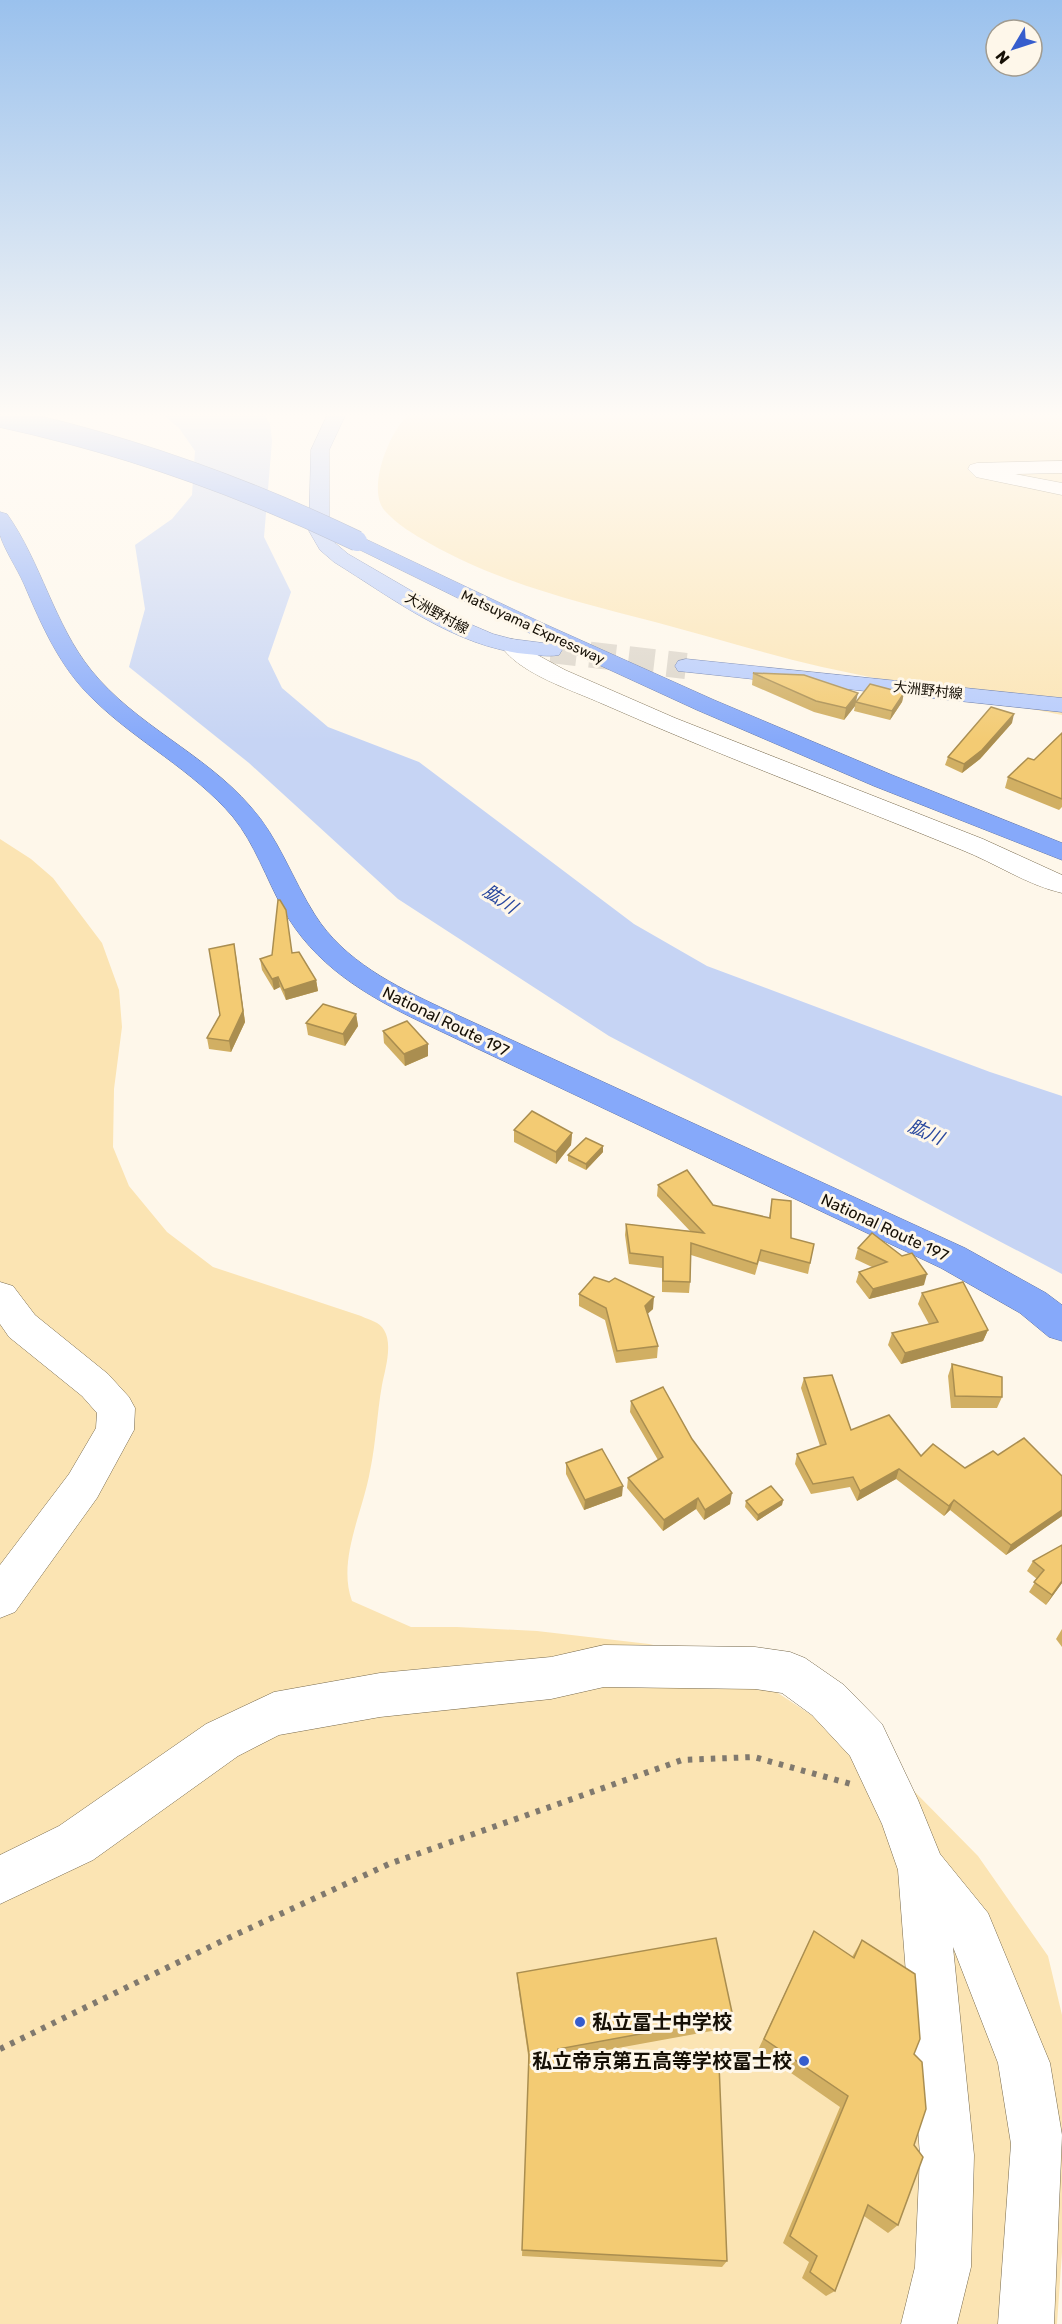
<svg xmlns="http://www.w3.org/2000/svg" width="1062" height="2324" font-family="Rubik,'Noto Sans JP',sans-serif">
	<style>
		.green { fill: #fbe4b3 }
		.water { fill: #c6d4f4 }
		.lines { fill: none; stroke-linecap: round; stroke-linejoin: round }
		.major-tunnel { stroke: #dbd4c8; stroke-width: 26; stroke-dasharray: 26 13; stroke-linecap: butt }
		.minor-casing { stroke: #786a4d; stroke-width: 1 }
		.major-casing { stroke: #5f73a5; stroke-width: 1 }
		.highway-casing { stroke: #5f73a5; stroke-width: 1 }
		.path { stroke: #80796e; stroke-width: 6; stroke-dasharray: 4.5 7; stroke-linecap: butt }
		.minor { fill: #fff; fill-rule: evenodd }
		.major { fill: #b6cbfc; fill-rule: evenodd }
		.highway { fill: #86a9fa; fill-rule: evenodd }
		.highway-bridge-casing { stroke: #5f73a5; stroke-width: 21; stroke-linecap: butt }
		.highway-bridge { stroke: #86a9fa; stroke-width: 20 }
		.wall { fill: #d1af63 }
		.shaded-wall { fill: #aa8e50 }
		.building { fill: #f3cb73; stroke: #aa8e50; stroke-width: 1.5 }
		.poi-dot { fill: #365dcd; stroke: #fef7ea; stroke-width: 2 }
		.labels { text-anchor: middle; stroke-width: 6; stroke-linejoin: round; paint-order: stroke }
		.far-street-label { font-size: 14px; fill: #161006; stroke: #fef7ea }
		.street-label { font-size: 16px; fill: #161006; stroke: #fef7ea }
		.water-label { font-size: 18px; font-style: italic; fill: #28479e; stroke: #fef7ea }
		.near-poi-label { font-size: 20px; font-weight: bold; fill: #161006; stroke: #fef7ea; text-anchor: start }
	</style>
	<rect width="100%" height="100%" fill="#fef7ea"/>
	<g class="green">
		<path d="M 407,416 L 1062,416 L 1062,715 C 982,699 901,684 822,667 C 766,654 711,637 655,622 C 578,602 499,583 429,543 C 413,534 398,525 385,511 C 366,490 389,433 407,416 Z"/>
		<path d="M 0,839 L 31,859 L 53,878 L 102,943 L 119,990 L 122,1027 L 114,1089 L 113,1147 L 129,1186 L 167,1232 L 213,1267 L 361,1316 C 369,1320 380,1322 384,1330 C 393,1344 385,1370 382,1385 C 377,1413 376,1443 370,1471 C 363,1512 337,1560 352,1601 L 411,1627 L 457,1627 L 537,1631 L 649,1644 L 702,1656 L 755,1678 L 869,1753 L 911,1788 L 978,1856 L 1048,1956 L 1062,2015 L 1062,2252 L 1057,2324 L 0,2324 Z"/>
	</g>
	<polygon class="water" points="165,416 265,416 270,424 272,441 264,537 291,592 268,659 282,688 328,727 419,762 634,924 707,966 990,1072 1062,1096 1062,1274 609,1036 398,899 249,763 129,667 145,609 135,545 172,519 192,495 195,451 179,428"/>
	<g class="lines">
		<polyline class="major-tunnel" points="551,650 686,666"/>
		<defs>
			<g id="minor">
				<polygon points="1062,461 1062,473 1015,474 1062,483 1062,495 976,477 968,469 970,465 977,463"/>
				<path d="M 512,639 L 520,641 L 532,652 L 565,670 L 675,718 L 983,839 L 1062,875 L 1062,893 C 1027,885 995,863 962,850 C 842,801 721,756 603,704 C 572,690 520,674 501,646 L 504,641 Z"/>
				<polygon points="0,1282 13,1286 35,1315 108,1374 129,1397 135,1408 134,1430 97,1498 15,1612 0,1618 0,1565 69,1474 96,1428 97,1413 82,1396 9,1337 0,1324"/>
				<polygon points="604,1645 755,1647 790,1652 805,1658 844,1685 882,1724 918,1800 940,1854 988,1913 1050,2063 1062,2135 1054,2324 998,2324 1011,2144 998,2063 953,1947 974,2155 971,2267 957,2324 901,2324 915,2267 920,2155 898,1870 882,1824 850,1756 812,1715 782,1693 755,1689 604,1687 551,1699 380,1717 279,1735 238,1756 93,1860 0,1904 0,1855 59,1826 206,1724 274,1692 380,1673 551,1657"/>
			</g>
			<g id="major">
				<path d="M 327,416 L 345,416 L 329,450 L 329,531 L 335,543 L 348,554 L 465,622 L 493,634 L 512,639 L 559,645 L 562,650 L 559,655 C 548,657 538,655 527,654 C 455,647 394,599 334,562 L 320,550 L 309,531 L 311,450 Z"/>
				<polygon points="686,659 1062,698 1062,712 678,671 675,666 678,661"/>
			</g>
			<g id="highway">
				<path d="M 0,512 L 7,514 C 41,562 54,624 91,670 C 135,725 204,753 250,806 C 279,838 292,879 315,915 C 344,961 395,986 442,1008 L 965,1248 L 1046,1293 L 1062,1305 L 1062,1341 L 1049,1337 L 1020,1313 L 941,1268 L 421,1022 C 365,995 314,965 283,909 C 266,878 255,844 233,817 C 193,770 137,742 94,700 C 60,668 42,626 24,584 C 17,568 5,551 0,535 C 0,528 0,519 0,512 Z"/>
				<polygon points="357,535 538,621 714,700 892,775 1062,843 1062,860 874,786 697,710 523,630 350,545 347,541 350,537"/>
			</g>
		</defs>
		<use href="#minor" class="minor-casing"/>
		<use href="#major" class="major-casing"/>
		<use href="#highway" class="highway-casing"/>
		<polyline class="path" points="0,2049 224,1940 389,1864 682,1760 754,1757 851,1784"/>
		<use href="#minor" class="minor"/>
		<use href="#major" class="major"/>
		<use href="#highway" class="highway"/>
		<defs>
			<path id="highway-bridge" d="M 0,417 C 125,444 242,486 357,541"/>
		</defs>
		<use href="#highway-bridge" class="highway-bridge-casing"/>
		<use href="#highway-bridge" class="highway-bridge"/>
	</g>
	<g class="wall">
		<polygon points="753,673 857,701 904,693 902,702 890,720 854,711 855,706 844,720 814,712 752,685"/>
		<polygon points="1012,723 980,759 962,773 945,765 948,757"/>
		<polygon points="1062,733 1062,807 1059,810 1005,788 1008,777 1034,760"/>
		<polygon points="292,953 316,980 318,991 286,1000 280,987 274,990 262,970 260,959"/>
		<polygon points="236,955 245,1022 231,1052 209,1049 207,1038 220,1015"/>
		<polygon points="356,1014 358,1026 345,1046 308,1035 306,1023"/>
		<polygon points="383,1031 428,1044 428,1056 405,1066 384,1043"/>
		<polygon points="514,1130 572,1133 571,1145 556,1164 514,1142"/>
		<polygon points="603,1152 586,1170 568,1161 568,1155"/>
		<polygon points="658,1185 713,1205 769,1218 772,1199 791,1238 814,1244 808,1274 759,1261 755,1275 691,1255 690,1282 689,1293 662,1292 662,1268 629,1264 625,1235 626,1224 690,1231 657,1196"/>
		<polygon points="858,1248 902,1256 924,1285 869,1299 856,1282 859,1272 872,1267 855,1259"/>
		<polygon points="922,1293 988,1330 983,1341 901,1364 888,1345 892,1333 929,1324 918,1304"/>
		<polygon points="579,1294 653,1309 647,1314 658,1346 657,1358 616,1363 605,1320 579,1306"/>
		<polygon points="952,1364 1002,1397 997,1408 951,1408 948,1376"/>
		<polygon points="804,1378 851,1430 921,1456 965,1468 998,1455 1062,1476 1062,1516 1006,1555 950,1510 944,1516 896,1479 857,1501 850,1487 811,1494 795,1464 797,1454 820,1446 801,1388"/>
		<polygon points="631,1401 692,1439 730,1504 704,1520 696,1509 663,1531 627,1488 628,1478 658,1460 630,1412"/>
		<polygon points="566,1463 622,1496 584,1510 566,1474"/>
		<polygon points="783,1500 782,1505 757,1521 745,1507 746,1501"/>
		<polygon points="1033,1561 1062,1583 1046,1605 1029,1592 1037,1579 1027,1571"/>
		<polygon points="1062,1629 1062,1647 1056,1639"/>
		<polygon points="814,1931 852,1957 862,1940 914,2054 914,2145 898,2225 888,2233 864,2216 835,2291 826,2296 802,2278 809,2262 783,2243 840,2107 758,2050"/>
		<polygon points="517,1973 733,2017 728,2028 574,2056 727,2261 722,2267 522,2256 529,2062 518,1985"/>
	</g>
	<g class="shaded-wall">
		<polygon points="858,693 855,706 844,720 846,708"/>
		<polygon points="904,693 902,702 890,720 892,711"/>
		<polygon points="1014,714 1012,723 980,759 962,773 964,764"/>
		<polygon points="234,944 245,1022 231,1052 229,1041"/>
		<polygon points="278,977 280,987 274,990 272,979"/>
		<polygon points="316,980 318,991 286,1000 284,990"/>
		<polygon points="356,1014 358,1026 345,1046 343,1034"/>
		<polygon points="428,1044 428,1056 405,1066 404,1054"/>
		<polygon points="572,1133 571,1145 556,1164 556,1152"/>
		<polygon points="603,1146 603,1152 586,1170 586,1164"/>
		<polygon points="927,1274 924,1285 869,1299 873,1289"/>
		<polygon points="654,1297 653,1309 643,1318 645,1306"/>
		<polygon points="988,1330 983,1341 901,1364 905,1353"/>
		<polygon points="899,1469 896,1479 857,1501 860,1491"/>
		<polygon points="623,1486 622,1496 584,1510 585,1500"/>
		<polygon points="732,1493 730,1504 704,1520 705,1510"/>
		<polygon points="698,1498 696,1509 663,1531 664,1520"/>
		<polygon points="783,1500 782,1505 757,1521 758,1515"/>
		<polygon points="954,1500 950,1510 944,1516 949,1506"/>
		<polygon points="1062,1510 1062,1516 1006,1555 1011,1545"/>
		<polygon points="1062,1581 1062,1583 1046,1605 1052,1595"/>
	</g>
	<g class="building">
		<polygon points="753,673 804,675 858,693 846,708 816,701"/>
		<polygon points="870,684 904,693 892,711 856,702"/>
		<polygon points="991,707 1014,714 982,750 964,764 948,757"/>
		<polygon points="1062,733 1062,799 1008,777 1028,758 1034,760"/>
		<polygon points="278,900 280,900 286,910 292,953 299,952 316,980 284,990 278,977 272,979 260,959 272,955"/>
		<polygon points="234,944 243,1011 229,1041 207,1038 220,1015 209,949"/>
		<polygon points="323,1004 356,1014 343,1034 306,1023"/>
		<polygon points="407,1021 428,1044 404,1054 383,1031"/>
		<polygon points="532,1111 572,1133 556,1152 514,1130"/>
		<polygon points="586,1138 603,1146 586,1164 568,1155"/>
		<polygon points="687,1170 713,1205 770,1218 772,1199 791,1201 791,1238 814,1244 810,1263 761,1250 757,1264 691,1243 690,1282 663,1281 663,1257 630,1253 626,1224 704,1233 658,1185"/>
		<polygon points="872,1233 902,1256 912,1253 927,1274 873,1289 859,1272 887,1262 858,1248"/>
		<polygon points="594,1277 609,1282 615,1278 654,1297 645,1306 658,1346 617,1351 606,1308 579,1294"/>
		<polygon points="963,1282 988,1330 905,1353 892,1333 938,1322 922,1293"/>
		<polygon points="952,1364 1002,1377 1002,1397 955,1396"/>
		<polygon points="832,1375 851,1430 889,1415 921,1456 933,1444 965,1468 993,1451 998,1455 1024,1438 1062,1476 1062,1510 1011,1545 954,1500 949,1506 899,1469 860,1491 853,1477 813,1484 797,1454 826,1444 804,1378"/>
		<polygon points="663,1387 692,1439 732,1493 705,1510 698,1498 664,1520 628,1478 663,1457 631,1401"/>
		<polygon points="602,1449 623,1486 585,1500 566,1463"/>
		<polygon points="771,1486 783,1500 758,1515 746,1501"/>
		<polygon points="1062,1545 1062,1581 1052,1595 1034,1582 1044,1570 1033,1561"/>
		<polygon points="814,1931 854,1958 862,1940 915,1974 920,2039 914,2054 922,2062 926,2109 914,2145 923,2157 898,2225 868,2205 835,2291 810,2272 817,2256 790,2236 848,2096 764,2039"/>
		<polygon points="716,1938 733,2017 558,2049 559,2055 719,2064 727,2261 522,2250 529,2054 517,1973"/>
	</g>
	<linearGradient id="sky" x2="0" y2="1"><stop stop-color="#9ac1ed"/><stop offset="0.56" stop-color="#fffbf6"/><stop offset="1" stop-color="#fffbf6" stop-opacity="0"/></linearGradient>
	<rect width="1062" height="741" fill="url(#sky)"/>
	<g class="poi-dot">
		<circle cx="580" cy="2022" r="6"/>
		<circle cx="804" cy="2061" r="6"/>
	</g>
	<g class="labels">
		<g class="far-street-label">
			<text transform="translate(437 613) rotate(29)" y="5">大洲野村線</text>
			<text transform="translate(533 627) rotate(25)" y="5">Matsuyama Expressway</text>
			<text transform="translate(928 690) rotate(6)" y="5">大洲野村線</text>
		</g>
		<g class="street-label">
			<text transform="translate(446 1021) rotate(26)" y="6">National Route 197</text>
			<text transform="translate(885 1227) rotate(25)" y="6">National Route 197</text>
		</g>
		<g class="water-label">
			<text transform="translate(500 899) rotate(34)" y="6">肱川</text>
			<text transform="translate(926 1132) rotate(24)" y="6">肱川</text>
		</g>
		<g class="near-poi-label">
			<text x="592" y="2029">私立冨士中学校</text>
			<text x="792" y="2068" text-anchor="end">私立帝京第五高等学校冨士校</text>
		</g>
	</g>
	<g transform="translate(1014 48) rotate(231)"><circle r="28" fill="#fef7ea" stroke="#a19b8f" stroke-width="1.5"/>
	<path d="M0-4.5L10 22L0 15L-10 22Z" fill="#365dcd"/>
	<text y="-9" font-size="16" font-weight="bold" text-anchor="middle" fill="#161006">N</text>
	</g>
</svg>
